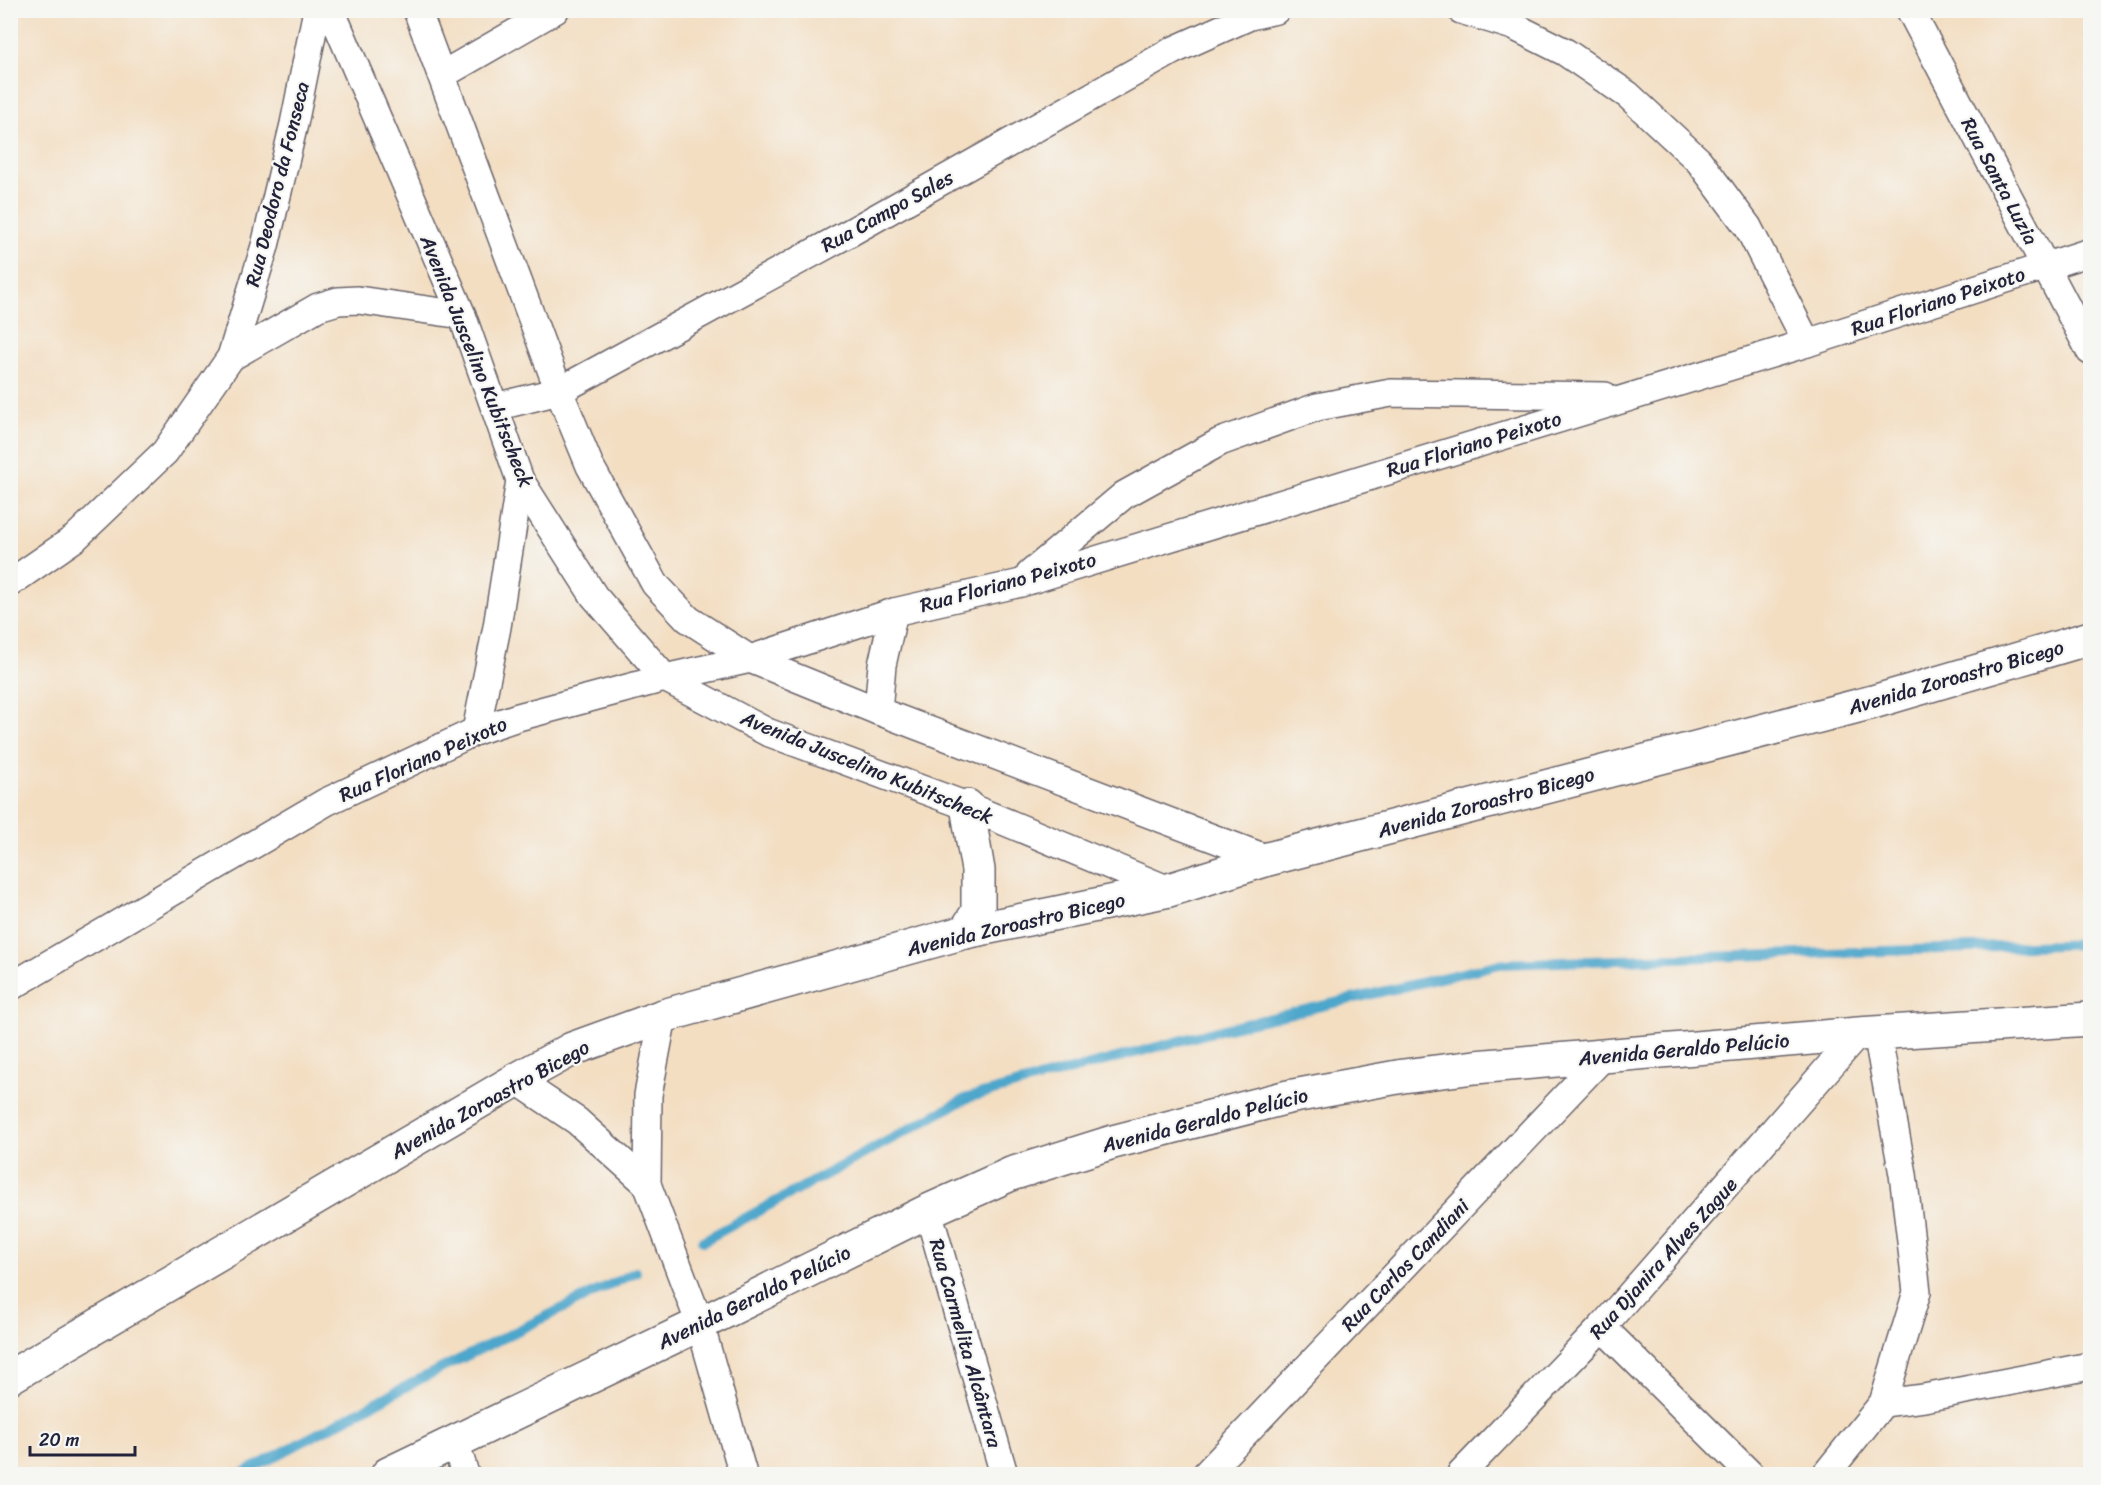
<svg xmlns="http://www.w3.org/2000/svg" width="2101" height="1485" font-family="Sriracha,sans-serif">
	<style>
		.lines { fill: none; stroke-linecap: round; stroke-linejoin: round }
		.stream { stroke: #4da6cb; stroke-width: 10 }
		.minor-casing { stroke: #6b646a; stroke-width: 30 }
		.tertiary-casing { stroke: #6b646a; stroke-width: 36 }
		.minor { stroke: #fff; stroke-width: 27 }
		.tertiary { stroke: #fff; stroke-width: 33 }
		.labels { text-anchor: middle; stroke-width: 4.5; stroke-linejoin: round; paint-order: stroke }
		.street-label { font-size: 20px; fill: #22223b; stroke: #f6f6f2 }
	</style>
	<rect width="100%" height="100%" fill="#f6f6f2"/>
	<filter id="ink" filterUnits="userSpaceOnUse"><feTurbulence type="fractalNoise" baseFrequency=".0167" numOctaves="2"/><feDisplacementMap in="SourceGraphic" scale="12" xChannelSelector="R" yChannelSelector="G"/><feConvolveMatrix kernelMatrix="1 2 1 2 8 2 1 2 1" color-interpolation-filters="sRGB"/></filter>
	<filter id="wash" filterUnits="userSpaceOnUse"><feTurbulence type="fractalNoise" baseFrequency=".008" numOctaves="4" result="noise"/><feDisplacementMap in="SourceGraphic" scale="24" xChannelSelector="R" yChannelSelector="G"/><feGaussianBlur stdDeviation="1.35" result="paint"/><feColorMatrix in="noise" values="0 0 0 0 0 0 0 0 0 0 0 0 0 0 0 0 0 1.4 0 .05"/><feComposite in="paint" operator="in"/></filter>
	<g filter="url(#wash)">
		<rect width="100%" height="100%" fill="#f3dec2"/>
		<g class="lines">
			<g class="stream">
				<polyline points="703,1241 967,1098 1224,1029 1500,964 2090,944"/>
				<polyline points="242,1474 422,1378 636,1272"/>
			</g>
		</g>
	</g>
	<g filter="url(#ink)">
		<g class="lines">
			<defs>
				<g id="minor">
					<polyline points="331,10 462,315 520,480 594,596 665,678 767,732 967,806 1169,890"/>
					<polyline points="417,10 559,391 590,466 655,584 688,619 750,659 878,711 1268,859"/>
					<polyline points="1461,10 1513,26 1565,52 1628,95 1699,161 1748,227 1807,343"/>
					<polyline points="1910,10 2090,351"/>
					<polyline points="442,75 555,10"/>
					<polyline points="231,357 318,307 338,301 358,300 462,315"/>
					<polyline points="495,407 559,391 851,232 1174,50 1250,16 1276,10"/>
					<polyline points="1030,574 1124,495 1220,442 1317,407 1391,393 1605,396"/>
					<polyline points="10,583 75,538 165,452 231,357 265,246 294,124 317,10"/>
					<polyline points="878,711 882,665 894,612"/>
					<polyline points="476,731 497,627 520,480"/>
					<polyline points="10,987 326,802 476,731 518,717 665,678 750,659 894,612 1021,583 1807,343 2090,252"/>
					<polyline points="663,1016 648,1095 647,1184 700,1324 743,1474"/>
					<polyline points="516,1080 577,1121 647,1184"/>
					<polyline points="928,1211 1004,1474"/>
					<polyline points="1602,1327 1750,1474"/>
					<polyline points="1883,1403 1924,1398 2090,1366"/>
					<polyline points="455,1441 465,1474"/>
					<polyline points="1206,1474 1604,1056"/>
					<polyline points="1461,1474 1602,1327 1858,1034"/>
					<polyline points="1826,1474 1883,1403 1917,1292 1903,1174 1877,1033"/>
				</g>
				<g id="tertiary">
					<polyline points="965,932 978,912 978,870 967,806"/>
					<polyline points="10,1377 516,1080 572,1049 663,1016 965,932 1169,890 1268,859 1873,702 2090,638"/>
					<polyline points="388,1474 700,1324 928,1211 1011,1174 1113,1142 1288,1097 1403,1076 1475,1067 1858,1034 2090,1019"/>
				</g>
			</defs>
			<use href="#minor" class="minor-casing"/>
			<use href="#tertiary" class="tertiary-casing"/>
			<use href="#minor" class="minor"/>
			<use href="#tertiary" class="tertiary"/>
		</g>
	</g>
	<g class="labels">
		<g class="street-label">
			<text transform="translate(2000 181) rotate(62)" y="7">Rua Santa Luzia</text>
			<text transform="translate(277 184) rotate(-76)" y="7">Rua Deodoro da Fonseca</text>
			<text transform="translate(887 211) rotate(-29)" y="7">Rua Campo Sales</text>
			<text transform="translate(1938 301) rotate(-18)" y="7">Rua Floriano Peixoto</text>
			<text transform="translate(477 361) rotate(68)" y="7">Avenida Juscelino Kubitscheck</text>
			<text transform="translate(1474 444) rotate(-17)" y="7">Rua Floriano Peixoto</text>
			<text transform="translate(1008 582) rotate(-15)" y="7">Rua Floriano Peixoto</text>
			<text transform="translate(1956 677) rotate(-16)" y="7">Avenida Zoroastro Bicego</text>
			<text transform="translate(423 759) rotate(-24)" y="7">Rua Floriano Peixoto</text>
			<text transform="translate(867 767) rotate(22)" y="7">Avenida Juscelino Kubitscheck</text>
			<text transform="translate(1486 802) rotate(-15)" y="7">Avenida Zoroastro Bicego</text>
			<text transform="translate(1016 924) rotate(-13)" y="7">Avenida Zoroastro Bicego</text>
			<text transform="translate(1684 1049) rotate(-5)" y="7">Avenida Geraldo Pelúcio</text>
			<text transform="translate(490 1099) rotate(-29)" y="7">Avenida Zoroastro Bicego</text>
			<text transform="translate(1205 1120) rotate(-14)" y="7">Avenida Geraldo Pelúcio</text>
			<text transform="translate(1663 1258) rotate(-48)" y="7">Rua Djanira Alves Zague</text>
			<text transform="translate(1405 1265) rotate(-46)" y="7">Rua Carlos Candiani</text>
			<text transform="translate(754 1297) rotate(-26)" y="7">Avenida Geraldo Pelúcio</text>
			<text transform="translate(966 1343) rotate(74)" y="7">Rua Carmelita Alcântara</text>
		</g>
	</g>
	<rect width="2101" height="1485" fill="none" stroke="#f6f6f2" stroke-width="36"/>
	<path d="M30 1446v9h105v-9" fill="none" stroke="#22223b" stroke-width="3"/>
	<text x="39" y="1446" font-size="18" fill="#22223b" stroke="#f6f6f2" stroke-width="4.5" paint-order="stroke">20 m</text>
</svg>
